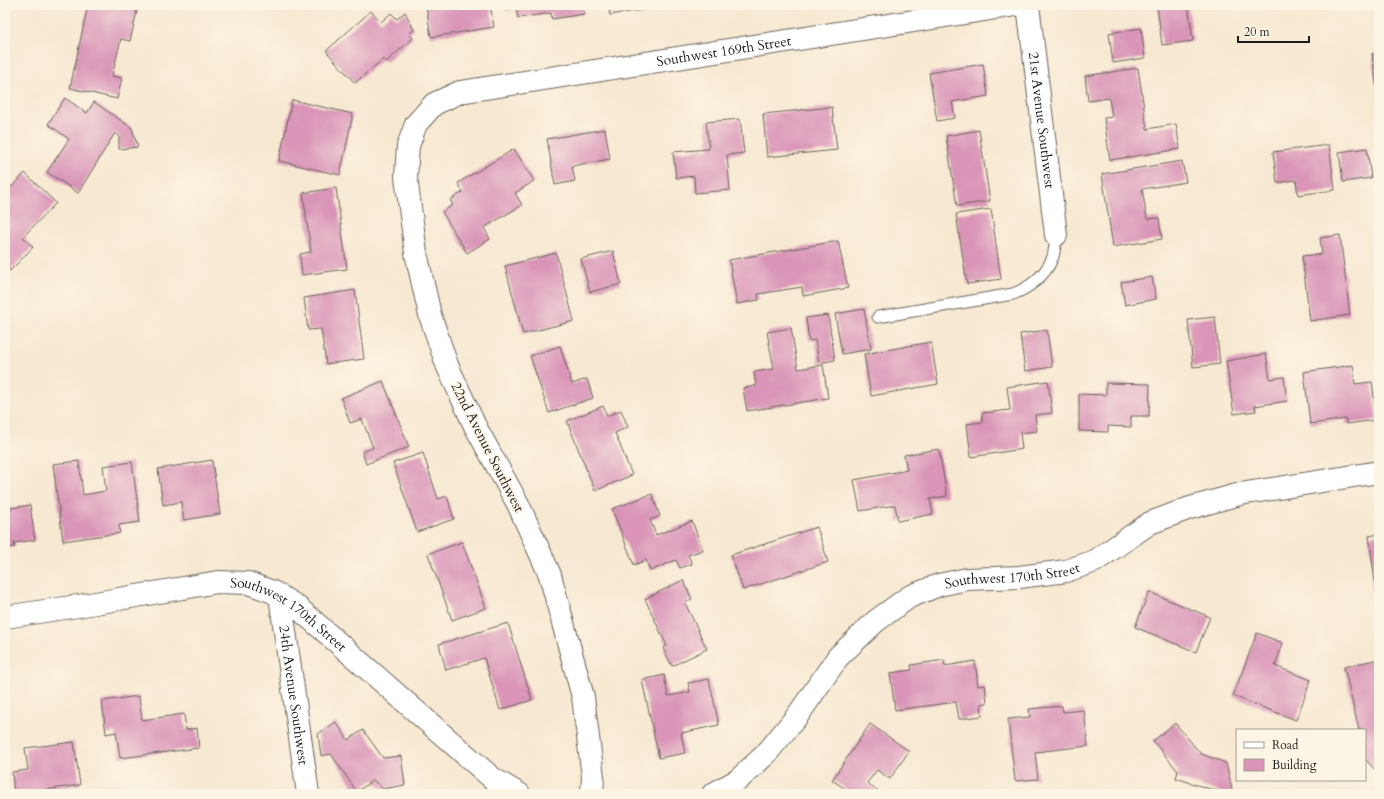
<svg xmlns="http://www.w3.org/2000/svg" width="1384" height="799" font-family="Cardo,serif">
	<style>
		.building { fill: #d994b7 }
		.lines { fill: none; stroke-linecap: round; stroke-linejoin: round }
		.lane-casing { stroke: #69635b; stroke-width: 13 }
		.street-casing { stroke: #69635b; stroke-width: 24 }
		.lane { stroke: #fff; stroke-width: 11 }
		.street { stroke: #fff; stroke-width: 22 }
		.labels { text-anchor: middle; stroke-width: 4; stroke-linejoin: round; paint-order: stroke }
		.street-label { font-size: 14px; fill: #1c1c1c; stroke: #fcf5e5 }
	</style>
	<rect width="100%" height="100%" fill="#fcf5e5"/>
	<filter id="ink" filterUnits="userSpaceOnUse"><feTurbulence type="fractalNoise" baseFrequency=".025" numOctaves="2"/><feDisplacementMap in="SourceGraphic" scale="8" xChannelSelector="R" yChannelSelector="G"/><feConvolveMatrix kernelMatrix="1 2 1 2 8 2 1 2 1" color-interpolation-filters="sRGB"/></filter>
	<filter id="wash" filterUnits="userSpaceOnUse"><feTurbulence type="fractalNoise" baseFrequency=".012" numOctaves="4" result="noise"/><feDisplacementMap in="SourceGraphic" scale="16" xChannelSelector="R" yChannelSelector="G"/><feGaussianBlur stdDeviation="0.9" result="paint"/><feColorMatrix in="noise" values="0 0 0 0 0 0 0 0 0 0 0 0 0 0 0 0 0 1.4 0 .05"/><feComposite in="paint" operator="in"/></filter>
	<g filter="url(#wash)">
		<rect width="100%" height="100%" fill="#f7e8d1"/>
		<g id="blocks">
			<g class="building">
				<polygon points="88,5 113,5 137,11 130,41 121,39 112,76 122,78 117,99 70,88"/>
				<polygon points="426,5 490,5 494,27 431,37"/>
				<polygon points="503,5 583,5 584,14 552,19 551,13 518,18 516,8 504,10"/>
				<polygon points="608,5 667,5 667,6 610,15"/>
				<polygon points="1157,5 1188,5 1193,41 1162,45"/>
				<polygon points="371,11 381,22 391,13 397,19 405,12 414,30 409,34 413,38 386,62 383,59 355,83 326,51"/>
				<polygon points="1141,28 1145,58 1113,63 1109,33"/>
				<polygon points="1379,53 1379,88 1377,89 1372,54"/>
				<polygon points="983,64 988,96 952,102 955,118 937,121 929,73"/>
				<polygon points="1138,68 1147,129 1176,124 1180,149 1110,160 1104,118 1112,117 1109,98 1088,101 1085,76"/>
				<polygon points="65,98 87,113 94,102 132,128 138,147 119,149 119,136 115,133 78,193 47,172 69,139 48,124"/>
				<polygon points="292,100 353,114 340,175 279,161"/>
				<polygon points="832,107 837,150 767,157 763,114"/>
				<polygon points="740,119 744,153 727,155 730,190 695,193 694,176 676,178 673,152 709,149 706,122"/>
				<polygon points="605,129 610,159 572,166 575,181 555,185 547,139"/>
				<polygon points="979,130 990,201 957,206 946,136"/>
				<polygon points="1329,145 1335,190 1298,195 1296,180 1277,183 1273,152"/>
				<polygon points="1367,148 1371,178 1343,182 1339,152"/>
				<polygon points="514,149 534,181 515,193 522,205 484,228 490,239 467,253 442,212 453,205 450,200 463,192 458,183"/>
				<polygon points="1182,161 1186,182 1142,189 1147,219 1159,218 1162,239 1113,247 1102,174"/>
				<polygon points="25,173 56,203 23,237 33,247 10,271 5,266 5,194"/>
				<polygon points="336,188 347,269 302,275 300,254 311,252 303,193"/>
				<polygon points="991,209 1001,279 967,284 956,214"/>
				<polygon points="1340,235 1350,315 1310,321 1302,256 1322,254 1320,238"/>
				<polygon points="838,241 848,288 803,296 802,287 758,294 759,300 737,304 729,260"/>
				<polygon points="613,251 621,284 590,292 581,259"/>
				<polygon points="556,253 574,321 523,334 505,266"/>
				<polygon points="1152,277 1156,299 1125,305 1121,282"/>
				<polygon points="355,290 364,359 326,364 321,329 308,330 304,298"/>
				<polygon points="864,309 871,349 842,354 835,314"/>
				<polygon points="828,315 835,360 819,363 815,340 809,341 806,318"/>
				<polygon points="1215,317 1220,364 1193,367 1188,320"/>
				<polygon points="791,328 798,369 823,365 828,398 747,411 743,388 756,386 754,372 774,369 767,332"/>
				<polygon points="1047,330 1052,367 1025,371 1020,334"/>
				<polygon points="931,342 938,384 871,396 864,354"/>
				<polygon points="560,346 572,384 587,379 593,398 549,413 530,356"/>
				<polygon points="1266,354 1270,379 1284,377 1287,401 1255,406 1256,411 1234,414 1226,361"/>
				<polygon points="1353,365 1355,384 1372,382 1377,420 1346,424 1346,419 1310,424 1304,372"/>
				<polygon points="383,381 409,447 366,464 362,452 373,448 362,419 350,423 341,398"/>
				<polygon points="1048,381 1052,413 1035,415 1037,431 1020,433 1022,449 971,457 967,424 983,422 982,413 1010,410 1007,387"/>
				<polygon points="1106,383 1150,384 1149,416 1131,416 1131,427 1108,426 1108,432 1079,431 1079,394 1106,395"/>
				<polygon points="603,406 607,416 621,410 628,427 615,433 632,475 595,491 567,421"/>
				<polygon points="939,449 947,496 930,499 933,514 898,521 895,505 860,511 854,480 907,470 904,455"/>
				<polygon points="423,453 438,499 447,496 454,519 417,532 393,463"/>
				<polygon points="212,460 220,514 184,520 181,502 163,505 158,469"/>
				<polygon points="79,461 83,495 106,491 103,466 132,462 140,522 119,525 120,533 63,541 53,464"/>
				<polygon points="652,494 660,516 650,520 656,535 692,521 703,550 688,555 692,564 680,568 676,560 650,571 646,560 634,565 612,509"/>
				<polygon points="30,505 35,540 14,543 15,547 5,548 5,509"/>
				<polygon points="817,527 828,562 743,590 731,555"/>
				<polygon points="1379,534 1379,605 1378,606 1369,536"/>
				<polygon points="462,542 486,608 452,620 428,554"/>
				<polygon points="683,580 692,599 685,603 707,649 672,666 663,648 667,646 645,599"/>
				<polygon points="1149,592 1210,617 1196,652 1135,627"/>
				<polygon points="508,623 532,700 500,710 484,658 446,670 439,644"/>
				<polygon points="1257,633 1283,643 1275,666 1311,680 1296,720 1233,696"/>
				<polygon points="1379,659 1379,774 1365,759 1365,730 1359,730 1344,667"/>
				<polygon points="944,660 945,666 975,661 978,686 985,685 987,703 981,704 982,716 959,719 956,702 895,710 890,673 912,670 911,665"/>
				<polygon points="664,675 668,696 690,692 688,683 709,679 719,725 681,733 685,753 659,758 642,680"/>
				<polygon points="139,696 142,720 184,714 186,730 197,728 199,748 120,758 116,732 106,734 102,701"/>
				<polygon points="1062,706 1063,712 1084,710 1088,746 1035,752 1038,779 1015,781 1008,719 1030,717 1029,709"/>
				<polygon points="336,722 348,740 363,730 383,758 401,756 405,785 383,789 373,780 357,792 331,754 321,756 318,734"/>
				<polygon points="1175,723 1201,754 1226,763 1233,794 1225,794 1176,778 1178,771 1153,741"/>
				<polygon points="870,724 909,751 890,779 877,770 867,783 880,792 879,794 853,794 832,780"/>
				<polygon points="74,742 80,785 14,794 12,772 28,770 25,748"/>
			</g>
		</g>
	</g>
	<g filter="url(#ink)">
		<use href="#blocks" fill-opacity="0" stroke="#69635b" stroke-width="1"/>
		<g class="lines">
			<defs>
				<path id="lane" d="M 878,317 L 1013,294 C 1029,288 1045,276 1052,259 C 1055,253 1055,242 1056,235"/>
				<g id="street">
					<path id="s1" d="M 1028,5 L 1056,235"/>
					<path id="s2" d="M 280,596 L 308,794"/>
					<path id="s3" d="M 5,617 L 78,606 L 218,582 L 248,583 L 273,592 L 296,606 L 492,778 L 519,794"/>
					<path id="s4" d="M 592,794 L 593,777 L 583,697 L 550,575 L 518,504 L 475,426 L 447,365 L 430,315 L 416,253 L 406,177 L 408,146 L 416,124 L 434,104 L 460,92 L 1016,5"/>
					<path id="s5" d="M 713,794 L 738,780 L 766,754 L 798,715 L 838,657 L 876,621 L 909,597 L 939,585 L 967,579 L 1019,577 L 1066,571 L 1095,561 L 1150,523 L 1190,508 L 1240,494 L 1379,472"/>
				</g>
			</defs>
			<use href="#lane" class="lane-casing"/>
			<use href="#street" class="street-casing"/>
			<use href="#lane" class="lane"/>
			<use href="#street" class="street"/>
		</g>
	</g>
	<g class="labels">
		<g class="street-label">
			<text dy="5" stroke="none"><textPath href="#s4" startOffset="1028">Southwest 169th Street</textPath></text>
			<text dy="5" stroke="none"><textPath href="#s1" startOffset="116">21st Avenue Southwest</textPath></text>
			<text transform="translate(488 447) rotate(63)" y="5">22nd Avenue Southwest</text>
			<text dy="5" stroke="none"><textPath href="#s5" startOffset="387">Southwest 170th Street</textPath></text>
			<text dy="5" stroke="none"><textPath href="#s3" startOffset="296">Southwest 170th Street</textPath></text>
			<text dy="5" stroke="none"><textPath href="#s2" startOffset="100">24th Avenue Southwest</textPath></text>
		</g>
	</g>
	<rect width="1384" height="799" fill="none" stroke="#fcf5e5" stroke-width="20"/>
	<rect x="1236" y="729" width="130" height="52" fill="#fcf5e5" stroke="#a29e95"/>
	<rect x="1244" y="742" width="20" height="6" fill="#ffffff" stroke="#a29e95"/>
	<text x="1272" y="749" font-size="12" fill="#1c1c1c">Road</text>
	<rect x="1244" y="759" width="20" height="12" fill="#d994b7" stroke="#a29e95"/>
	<text x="1272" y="769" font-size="12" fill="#1c1c1c">Building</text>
	<path d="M1238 36v6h71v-6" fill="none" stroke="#1c1c1c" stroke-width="2"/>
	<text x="1244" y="36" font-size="12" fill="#1c1c1c" stroke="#fcf5e5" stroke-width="3" paint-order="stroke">20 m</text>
</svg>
